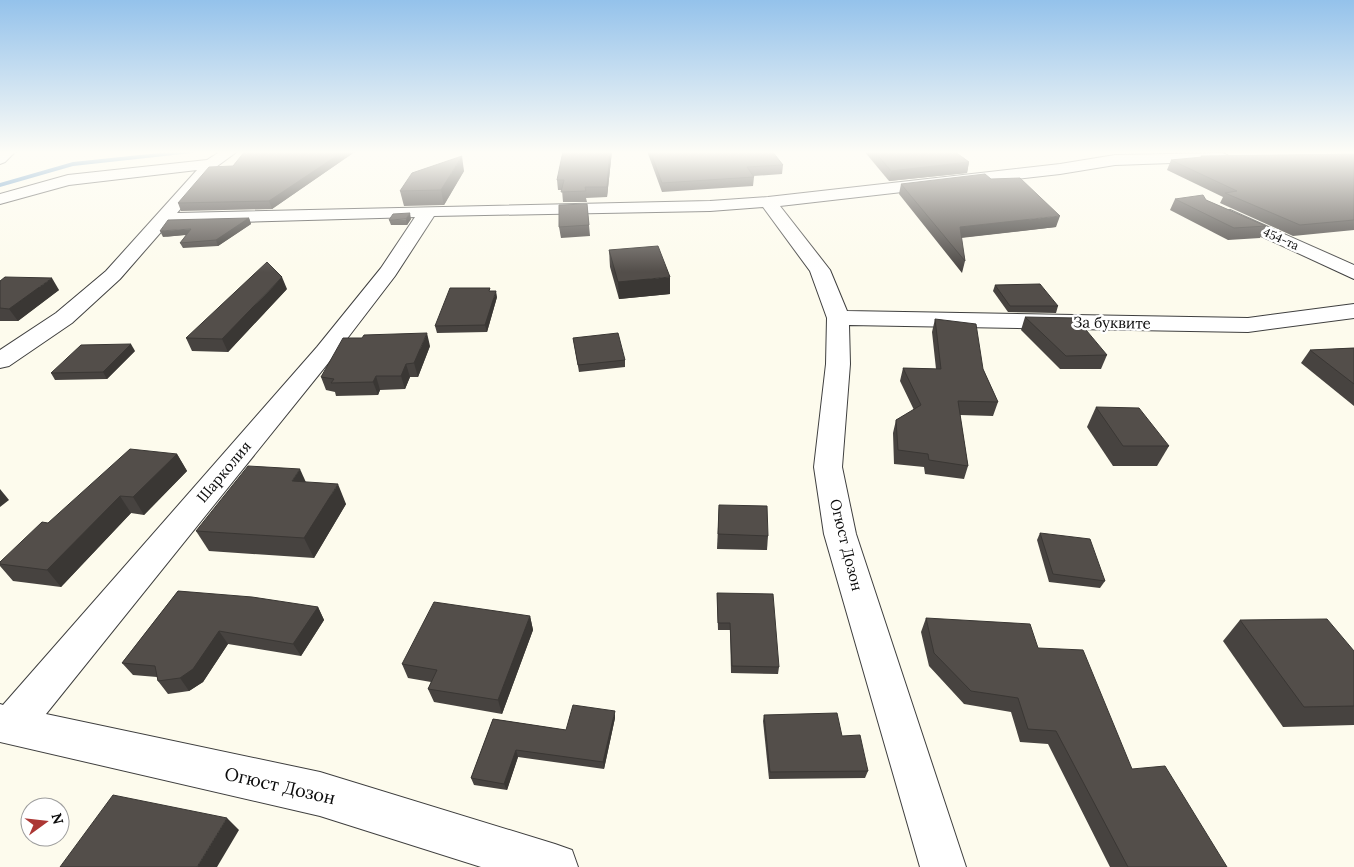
<svg xmlns="http://www.w3.org/2000/svg" width="1354" height="867" font-family="Lora,serif">
	<style>
		.lines { fill: none; stroke-linecap: round; stroke-linejoin: round }
		.stream { fill: #4786bd; fill-rule: evenodd }
		.minor-casing { stroke: #3f3f3f; stroke-width: 2 }
		.minor { fill: #fff; fill-rule: evenodd }
		.wall { fill: #474340 }
		.shaded-wall { fill: #3a3734 }
		.building { fill: #534e4a; stroke: #3a3734 }
		.labels { text-anchor: middle; stroke-width: 5; stroke-linejoin: round; paint-order: stroke }
		.far-street-label { font-size: 12px; fill: #0c0c0c; stroke: #fff }
		.street-label { font-size: 15px; fill: #0c0c0c; stroke: #fff }
		.near-street-label { font-size: 18px; fill: #0c0c0c; stroke: #fff }
	</style>
	<rect width="100%" height="100%" fill="#fdfbed"/>
	<g class="lines">
		<polygon class="stream" points="178,151 195,151 192,153 73,166 0,187 0,183 73,162"/>
		<defs>
			<g id="minor">
				<polygon points="0,151 16,151 5,162 0,164"/>
				<polygon points="221,151 238,151 216,167 177,213 710,201 768,197 1060,164 1115,155 1222,153 1227,155 1230,158 1227,161 1115,165 1060,174 780,206 830,270 847,311 1248,318 1354,304 1354,318 1248,332 849,325 850,364 842,467 856,534 966,867 920,867 824,534 814,467 826,364 827,318 810,271 763,207 710,211 434,216 395,276 333,357 46,714 320,772 555,844 572,850 578,867 481,867 320,816 0,742 0,704 3,705 317,347 381,268 415,217 168,224 120,279 72,323 9,366 0,368 0,350 56,313 106,271 197,170 69,185 0,204 0,194 68,175 207,160"/>
				<polygon points="1230,210 1354,265 1354,279 1224,219 1221,215 1224,211"/>
			</g>
		</defs>
		<use href="#minor" class="minor-casing"/>
		<use href="#minor" class="minor"/>
	</g>
	<g class="wall">
		<polygon points="245,151 356,151 272,209 181,211 178,203 233,166"/>
		<polygon points="612,151 607,197 586,198 587,202 563,202 562,190 558,190 557,180"/>
		<polygon points="647,151 772,151 783,165 782,174 753,176 754,177 753,186 662,192"/>
		<polygon points="864,151 954,151 969,162 967,173 889,181"/>
		<polygon points="1176,151 1296,151 1178,152"/>
		<polygon points="1354,154 1354,230 1293,236 1220,203 1223,197 1167,170 1171,160 1200,158 1201,156"/>
		<polygon points="464,171 444,205 404,206 400,191"/>
		<polygon points="901,184 1056,227 961,238 965,261 962,273 899,194"/>
		<polygon points="1175,199 1206,200 1266,226 1260,238 1228,240 1170,210"/>
		<polygon points="587,204 590,236 561,238 559,227"/>
		<polygon points="249,218 251,224 218,246 183,248 180,243 186,235 163,237"/>
		<polygon points="411,219 407,225 391,225 389,220"/>
		<polygon points="609,250 670,294 619,299 610,267"/>
		<polygon points="0,281 59,290 18,321 0,321"/>
		<polygon points="995,285 1058,306 1056,313 1008,312 993,291"/>
		<polygon points="287,289 228,352 192,351 186,338"/>
		<polygon points="497,297 487,332 437,333 435,326"/>
		<polygon points="1025,317 1107,355 1101,369 1060,369 1021,330"/>
		<polygon points="935,319 983,369 998,402 993,416 960,415 968,466 964,479 925,474 924,467 894,464 893,433 896,420 914,410 900,381 903,368 936,369 932,332"/>
		<polygon points="573,338 625,360 625,367 579,372"/>
		<polygon points="430,346 418,377 410,377 405,389 380,390 378,395 336,396 335,392 326,390 321,377"/>
		<polygon points="1354,348 1354,406 1301,363 1310,350"/>
		<polygon points="135,351 107,379 55,380 51,373"/>
		<polygon points="1096,407 1169,446 1157,466 1113,466 1087,427"/>
		<polygon points="177,454 187,471 144,515 131,513 61,587 13,581 0,566 0,562 48,523"/>
		<polygon points="306,482 346,504 314,558 209,551 196,531"/>
		<polygon points="719,505 768,536 767,550 717,549"/>
		<polygon points="1040,533 1105,581 1100,588 1049,582 1037,540"/>
		<polygon points="178,591 318,607 324,620 301,656 228,644 203,682 189,691 168,694 158,681 157,677 133,675 122,663"/>
		<polygon points="717,593 779,667 778,674 731,673 730,630 718,630"/>
		<polygon points="530,616 533,630 502,714 434,702 428,689 431,682 408,678 402,664"/>
		<polygon points="926,618 1038,648 1132,769 1227,867 1110,867 1048,744 1020,742 1011,712 964,704 929,666 921,632"/>
		<polygon points="1240,620 1354,651 1354,725 1283,727 1223,641"/>
		<polygon points="764,715 842,736 868,771 865,778 769,779 763,721"/>
		<polygon points="615,718 604,769 518,757 507,790 474,785 471,778 493,719 566,730"/>
	</g>
	<g class="shaded-wall">
		<polygon points="344,151 356,151 272,209 269,201"/>
		<polygon points="610,151 612,151 607,197 607,187"/>
		<polygon points="462,156 464,171 444,205 441,190"/>
		<polygon points="969,162 967,173 889,181 891,171"/>
		<polygon points="410,213 411,219 407,225 406,219"/>
		<polygon points="1060,216 1056,227 957,238 960,227"/>
		<polygon points="249,218 251,224 218,246 216,240"/>
		<polygon points="191,229 194,234 163,237 160,231"/>
		<polygon points="282,277 287,289 228,352 222,339"/>
		<polygon points="670,277 670,294 619,299 618,282"/>
		<polygon points="52,278 59,290 18,321 9,309"/>
		<polygon points="496,291 497,297 487,332 485,325"/>
		<polygon points="427,333 430,346 418,377 414,363"/>
		<polygon points="131,344 135,351 107,379 103,372"/>
		<polygon points="406,364 410,377 405,389 401,376"/>
		<polygon points="376,376 380,390 378,395 373,382"/>
		<polygon points="177,454 187,471 144,515 133,497"/>
		<polygon points="300,469 309,489 292,481"/>
		<polygon points="338,484 346,504 314,558 304,538"/>
		<polygon points="0,489 9,500 0,507"/>
		<polygon points="120,496 131,513 61,587 47,570"/>
		<polygon points="318,607 324,620 301,656 293,644"/>
		<polygon points="530,616 533,630 502,714 498,700"/>
		<polygon points="219,631 228,644 203,682 189,691 180,678"/>
		<polygon points="615,711 615,718 604,769 603,762"/>
		<polygon points="516,750 518,757 507,790 504,784"/>
		<polygon points="227,818 239,830 217,867 197,867"/>
	</g>
	<g class="building">
		<polygon points="245,151 344,151 269,201 178,203 209,167 233,166"/>
		<polygon points="563,151 610,151 607,187 585,187 586,191 561,192 564,180 557,180"/>
		<polygon points="650,151 772,151 783,165 747,167 754,177 662,183"/>
		<polygon points="874,151 954,151 969,162 891,171"/>
		<polygon points="1354,154 1354,220 1300,225 1225,193 1237,191 1171,160 1202,157 1201,156"/>
		<polygon points="462,156 441,190 400,191 412,173"/>
		<polygon points="985,174 991,179 1020,178 1060,216 960,227 965,261 901,184"/>
		<polygon points="1203,195 1206,200 1266,226 1234,228 1175,199"/>
		<polygon points="587,204 589,225 559,227 559,205"/>
		<polygon points="410,213 406,219 389,220 393,214"/>
		<polygon points="249,218 216,240 180,243 191,229 160,231 168,220"/>
		<polygon points="658,246 670,277 618,282 609,250"/>
		<polygon points="267,262 282,277 222,339 186,338"/>
		<polygon points="5,277 52,278 9,309 0,308 0,281"/>
		<polygon points="1040,284 1058,306 1010,306 995,285"/>
		<polygon points="450,288 490,288 489,291 496,291 485,325 435,326"/>
		<polygon points="1025,317 1076,318 1107,355 1066,356"/>
		<polygon points="935,319 976,324 983,369 998,402 958,401 968,466 929,460 928,454 898,450 896,420 921,405 903,368 941,369"/>
		<polygon points="427,333 414,363 406,364 401,376 376,376 373,382 331,383 334,379 321,377 343,338 362,338 364,335"/>
		<polygon points="618,333 625,360 578,365 573,338"/>
		<polygon points="131,344 103,372 51,373 81,345"/>
		<polygon points="1354,348 1354,384 1310,350"/>
		<polygon points="1096,407 1139,408 1169,446 1123,446"/>
		<polygon points="130,449 177,454 133,497 120,496 47,570 0,564 0,562 42,522 48,523"/>
		<polygon points="248,466 300,469 292,481 338,484 304,538 196,531"/>
		<polygon points="719,505 767,506 768,536 718,534"/>
		<polygon points="1040,533 1090,539 1105,581 1053,574"/>
		<polygon points="178,591 252,597 318,607 293,644 219,631 193,669 180,678 158,681 155,666 122,663"/>
		<polygon points="717,593 773,594 779,667 732,666 730,623 718,623"/>
		<polygon points="434,602 530,616 498,700 428,689 437,670 402,664"/>
		<polygon points="926,618 1030,624 1038,648 1083,650 1132,769 1165,766 1227,867 1128,867 1056,731 1028,729 1018,698 971,691 934,653"/>
		<polygon points="1327,619 1354,651 1354,706 1304,707 1240,620"/>
		<polygon points="573,705 615,711 603,762 516,750 504,784 471,778 493,719 566,730"/>
		<polygon points="837,713 842,736 860,735 868,771 770,772 764,715"/>
		<polygon points="113,795 227,818 197,867 60,867"/>
	</g>
	<linearGradient id="sky" x2="0" y2="1"><stop stop-color="#94c2eb"/><stop offset="0.56" stop-color="#fefdf7"/><stop offset="1" stop-color="#fefdf7" stop-opacity="0"/></linearGradient>
	<rect width="1354" height="272" fill="url(#sky)"/>
	<g class="labels">
		<g class="far-street-label">
			<text transform="translate(1281 239) rotate(24)" y="4">454-та</text>
		</g>
		<g class="street-label">
			<text transform="translate(1112 323) rotate(1)" y="5">За буквите</text>
			<text transform="translate(224 472) rotate(-50)" y="5">Шарколия</text>
			<text transform="translate(846 545) rotate(76)" y="5">Огюст Дозон</text>
		</g>
		<g class="near-street-label">
			<text transform="translate(280 786) rotate(13)" y="6">Огюст Дозон</text>
		</g>
	</g>
	<g transform="translate(45 822) rotate(75)"><circle r="24" fill="#ffffff" stroke="#9e9e9e"/>
	<path d="M0-4L9 19L0 12L-9 19Z" fill="#ac3734"/>
	<text y="-8" font-size="14" font-weight="bold" text-anchor="middle" fill="#0c0c0c">N</text>
	</g>
</svg>
